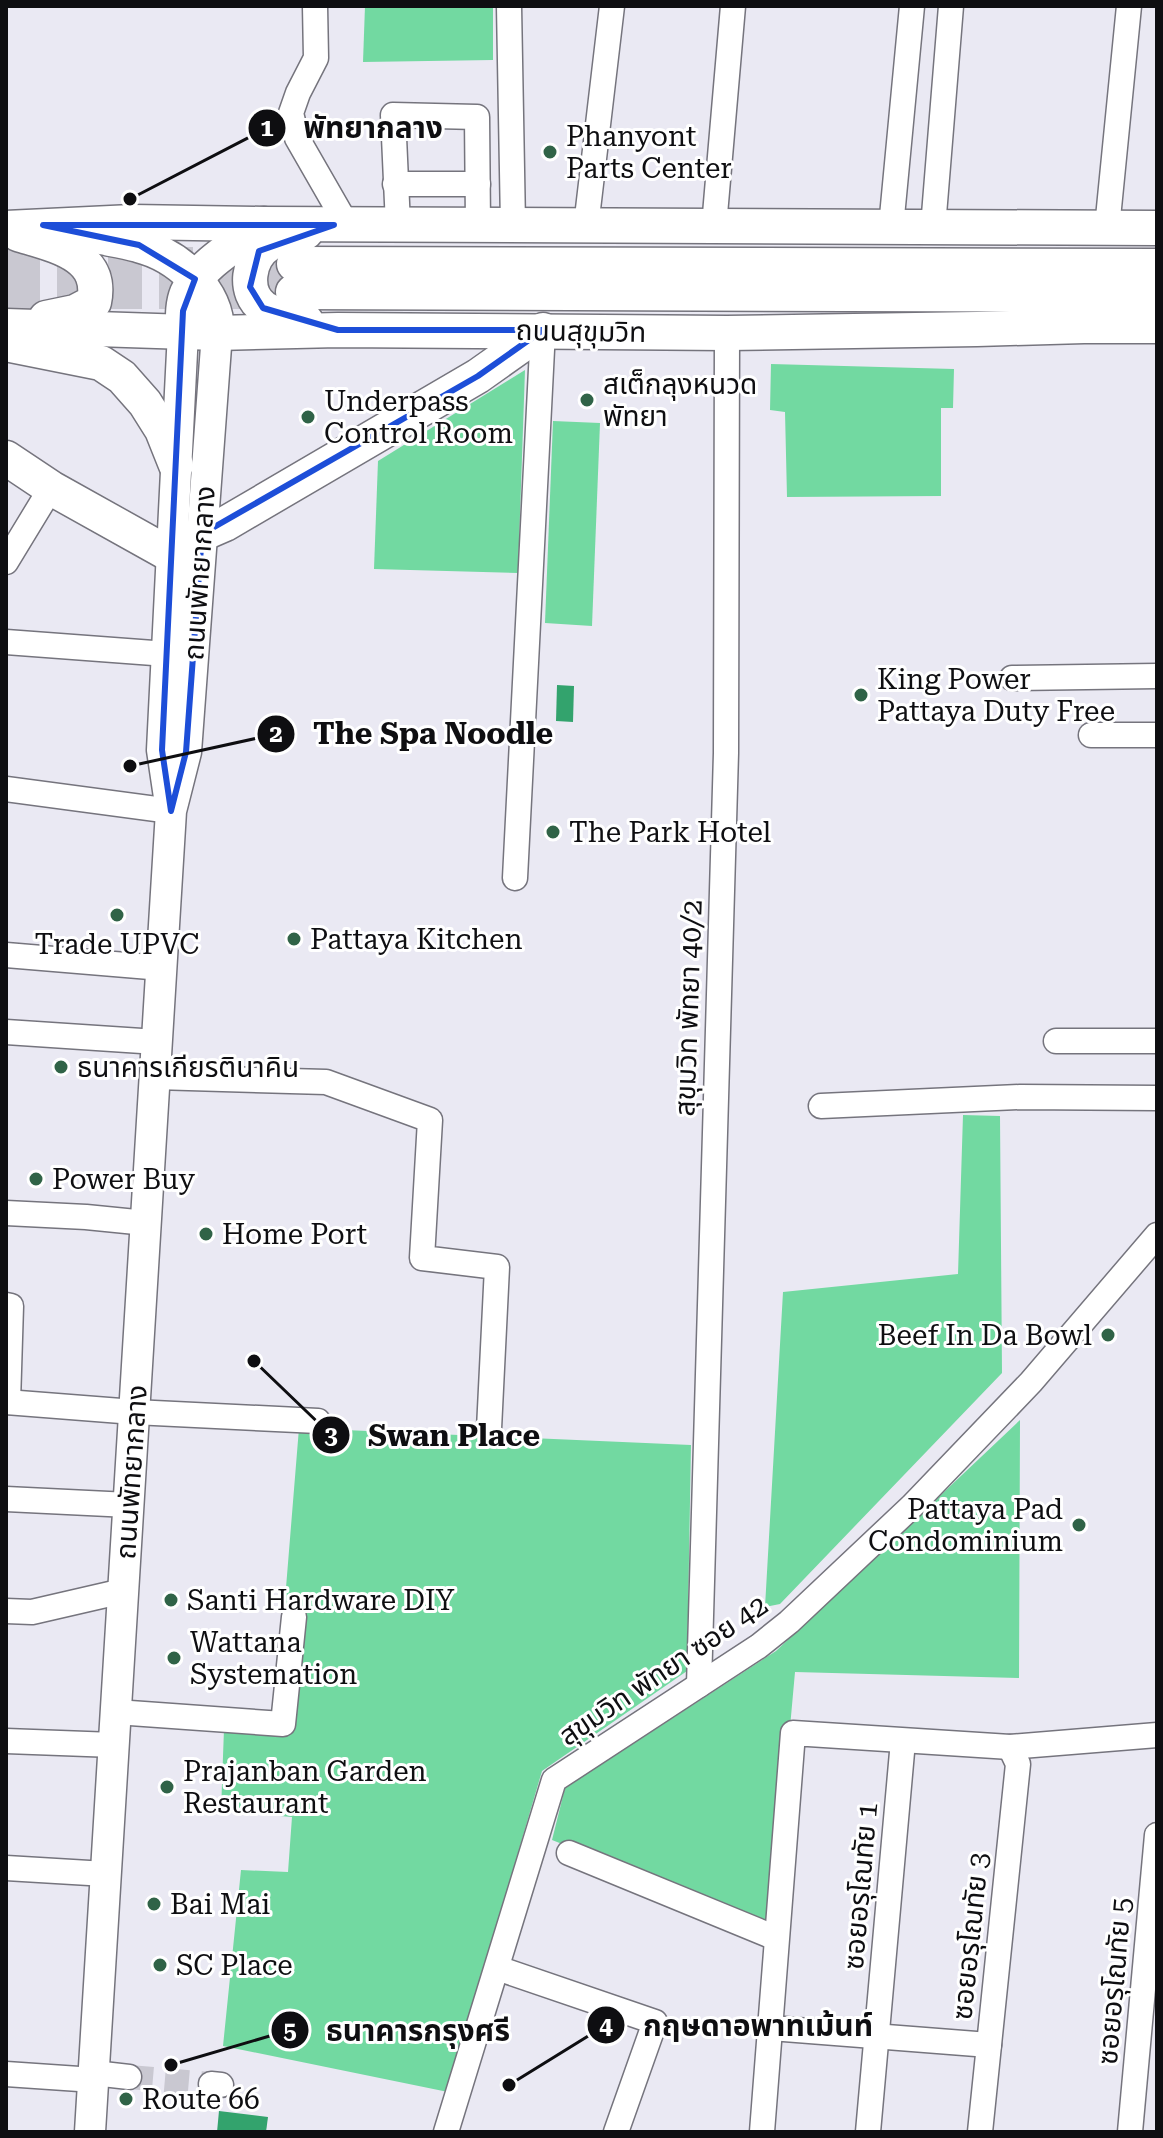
<svg xmlns="http://www.w3.org/2000/svg" width="1163" height="2138" font-family="'Roboto Serif','Noto Sans Thai',serif">
	<style>
		.green { fill: #72d9a1 }
		.water { fill: #33a36d }
		.lines { fill: none; stroke-linecap: round; stroke-linejoin: round }
		.minor-tunnel { stroke: #c9c8d1; stroke-width: 24; stroke-dasharray: 24 12; stroke-linecap: butt }
		.highway-tunnel { stroke: #c9c8d1; stroke-width: 34; stroke-dasharray: 34 17; stroke-linecap: butt }
		.minor-casing { stroke: #75747d; stroke-width: 27 }
		.major-casing { stroke: #75747d; stroke-width: 33 }
		.highway-casing { stroke: #75747d; stroke-width: 37 }
		.minor { stroke: #fff; stroke-width: 24 }
		.major { stroke: #fff; stroke-width: 30 }
		.highway { stroke: #fff; stroke-width: 34 }
		.marked { fill: none; stroke: #1d4ed8; stroke-width: 6; stroke-linejoin: round }
		.poi-dot { fill: #306347; stroke: #fff; stroke-width: 3 }
		.labels { text-anchor: middle; stroke-width: 6; stroke-linejoin: round; paint-order: stroke }
		.poi-label { font-size: 28px; fill: #0e0e11; stroke: #fff; text-anchor: start }
		.street-label { font-size: 28px; fill: #0e0e11; stroke: #fff }
		.leader { fill: none; stroke: #0e0e11; stroke-width: 3 }
		.callout-dot { fill: #0e0e11; stroke: #fff; stroke-width: 3 }
		.mark-label { font-size: 24px; text-anchor: middle; font-weight: bold; fill: #fff }
		.callout-label { font-size: 30px; text-anchor: middle; font-weight: bold; fill: #0e0e11; stroke: #fff; stroke-width: 6; stroke-linejoin: round; paint-order: stroke }
	</style>
	<rect width="100%" height="100%" fill="#eae9f3"/>
	<g class="green">
		<polygon points="365,6 493,6 493,60 363,62"/>
		<polygon points="771,364 954,369 953,408 941,408 941,496 787,497 785,412 770,410"/>
		<polygon points="525,370 518,573 374,569 378,461"/>
		<polygon points="553,421 600,423 592,626 545,623"/>
		<polygon points="963,1115 1000,1116 1002,1373 780,1604 765,1607 783,1292 958,1274"/>
		<polygon points="1020,1420 1019,1678 795,1672 772,1927 552,1840 565,1788 776,1651"/>
		<polygon points="299,1428 691,1445 687,1671 542,1771 448,2092 223,2046 241,1870 288,1872 292,1817 221,1811 224,1729 274,1735"/>
	</g>
	<g class="water">
		<polygon points="557,685 574,686 573,722 556,721"/>
		<polygon points="219,2111 268,2117 266,2132 217,2132"/>
	</g>
	<g class="lines">
		<polyline class="minor-tunnel" points="129,2077 211,2084"/>
		<g class="highway-tunnel">
			<polyline points="6,264 294,264"/>
			<polyline points="6,292 293,292"/>
		</g>
		<defs>
			<g id="minor">
				<polyline points="315,6 316,58 298,93 291,113 297,138 347,225"/>
				<polyline points="509,6 513,225"/>
				<polyline points="395,184 478,184"/>
				<polyline points="398,225 393,115 477,117 478,225"/>
				<polyline points="586,226 612,6"/>
				<polyline points="714,226 733,6"/>
				<polyline points="891,227 912,6"/>
				<polyline points="933,227 951,6"/>
				<polyline points="1107,228 1129,6"/>
				<polyline points="6,562 51,488"/>
				<polyline points="6,642 167,654"/>
				<polyline points="1012,678 1157,676"/>
				<polyline points="1091,735 1157,735"/>
				<polyline points="6,789 171,811"/>
				<polyline points="515,878 543,330"/>
				<polyline points="6,955 162,968"/>
				<polyline points="6,1032 157,1042"/>
				<polyline points="1056,1041 1157,1041"/>
				<polyline points="155,1077 326,1082 430,1120 422,1258 497,1267 489,1429"/>
				<polyline points="821,1106 1020,1097 1157,1098"/>
				<polyline points="6,1213 86,1217 146,1223"/>
				<polyline points="6,1305 11,1306 8,1402"/>
				<polyline points="6,1402 134,1412 318,1421"/>
				<polyline points="6,1499 129,1505"/>
				<polyline points="6,1611 32,1612 123,1591"/>
				<polyline points="699,1685 726,753 727,333"/>
				<polyline points="116,1712 283,1724 294,1617"/>
				<polyline points="6,1741 114,1745"/>
				<polyline points="569,1853 776,1938"/>
				<polyline points="6,1868 106,1874"/>
				<polyline points="497,1968 655,2022 616,2132"/>
				<polyline points="771,2028 989,2045"/>
				<polyline points="94,2073 129,2077"/>
				<polyline points="6,2074 94,2080"/>
				<polyline points="211,2084 221,2085"/>
				<polyline points="446,2132 554,1780 759,1646 789,1622 912,1506 1031,1382 1157,1235"/>
				<polyline points="762,2132 793,1733 1010,1747 1157,1735"/>
				<polyline points="868,2132 903,1741"/>
				<polyline points="980,2132 1018,1764 1010,1747"/>
				<polyline points="1130,2132 1157,1835"/>
			</g>
			<g id="major">
				<polyline points="169,797 162,750 183,332"/>
				<polyline points="90,2132 171,811 186,752 217,333"/>
			</g>
			<g id="highway">
				<polyline points="6,228 132,222 264,224 1157,228"/>
				<path d="M 306,232 C 294,236 279,237 269,244 C 248,257 242,293 264,308 C 275,316 294,318 306,321"/>
				<path d="M 18,234 C 53,245 104,254 94,302 L 75,312 L 46,318"/>
				<path d="M 95,236 C 109,239 124,241 138,245 C 177,255 218,290 217,333"/>
				<polyline points="294,264 1157,266"/>
				<polyline points="293,292 1157,295"/>
				<polyline points="6,326 217,333 338,330 727,333 977,329 1084,326 1157,326"/>
				<path d="M 183,332 C 183,319 182,305 187,293 C 199,265 240,242 264,224"/>
				<polyline points="6,344 101,363 122,377 145,403 162,430 176,465"/>
				<polyline points="6,458 51,488 171,555"/>
				<polyline points="202,534 225,524 478,376 543,330"/>
			</g>
		</defs>
		<use href="#minor" class="minor-casing"/>
		<use href="#major" class="major-casing"/>
		<use href="#highway" class="highway-casing"/>
		<use href="#minor" class="minor"/>
		<use href="#major" class="major"/>
		<use href="#highway" class="highway"/>
	</g>
	<path class="marked" d="M 43,225 L 334,225 L 259,251 L 250,287 L 263,308 L 338,330 L 543,330 L 478,376 L 202,534 L 186,752 L 171,811 L 162,750 L 183,311 L 195,279 L 139,245 Z"/>
	<g class="poi-dot">
		<circle cx="550" cy="152" r="8"/>
		<circle cx="587" cy="400" r="8"/>
		<circle cx="308" cy="417" r="8"/>
		<circle cx="861" cy="695" r="8"/>
		<circle cx="553" cy="832" r="8"/>
		<circle cx="117" cy="915" r="8"/>
		<circle cx="294" cy="939" r="8"/>
		<circle cx="61" cy="1067" r="8"/>
		<circle cx="36" cy="1179" r="8"/>
		<circle cx="206" cy="1234" r="8"/>
		<circle cx="1108" cy="1335" r="8"/>
		<circle cx="1079" cy="1525" r="8"/>
		<circle cx="171" cy="1600" r="8"/>
		<circle cx="174" cy="1658" r="8"/>
		<circle cx="167" cy="1787" r="8"/>
		<circle cx="154" cy="1904" r="8"/>
		<circle cx="160" cy="1965" r="8"/>
		<circle cx="126" cy="2099" r="8"/>
	</g>
	<g class="labels">
		<g class="poi-label">
			<text x="566" y="146">Phanyont<tspan x="566" dy="32">Parts Center</tspan></text>
			<text x="603" y="394">สเต็กลุงหนวด<tspan x="603" dy="32">พัทยา</tspan></text>
			<text x="324" y="411">Underpass<tspan x="324" dy="32">Control Room</tspan></text>
			<text x="877" y="689">King Power<tspan x="877" dy="32">Pattaya Duty Free</tspan></text>
			<text x="569" y="842">The Park Hotel</text>
			<text x="310" y="949">Pattaya Kitchen</text>
			<text x="117" y="954" text-anchor="middle">Trade UPVC</text>
			<text x="77" y="1077">ธนาคารเกียรตินาคิน</text>
			<text x="52" y="1189">Power Buy</text>
			<text x="222" y="1244">Home Port</text>
			<text x="1092" y="1345" text-anchor="end">Beef In Da Bowl</text>
			<text x="1063" y="1519" text-anchor="end">Pattaya Pad<tspan x="1063" dy="32">Condominium</tspan></text>
			<text x="187" y="1610">Santi Hardware DIY</text>
			<text x="190" y="1652">Wattana<tspan x="190" dy="32">Systemation</tspan></text>
			<text x="183" y="1781">Prajanban Garden<tspan x="183" dy="32">Restaurant</tspan></text>
			<text x="170" y="1914">Bai Mai</text>
			<text x="176" y="1975">SC Place</text>
			<text x="142" y="2109">Route 66</text>
		</g>
		<g class="street-label">
			<text transform="translate(581 331) rotate(1)" y="10">ถนนสุขุมวิท</text>
			<text transform="translate(199 573) rotate(-86)" y="10">ถนนพัทยากลาง</text>
			<text transform="translate(688 1008) rotate(-88)" y="10">สุขุมวิท พัทยา 40/2</text>
			<text transform="translate(131 1472) rotate(-86)" y="10">ถนนพัทยากลาง</text>
			<text transform="translate(663 1670) rotate(-34)" y="10">สุขุมวิท พัทยา ซอย 42</text>
			<text transform="translate(860 1886) rotate(-85)" y="10">ซอยอรุโณทัย 1</text>
			<text transform="translate(970 1936) rotate(-84)" y="10">ซอยอรุโณทัย 3</text>
			<text transform="translate(1114 1981) rotate(-85)" y="10">ซอยอรุโณทัย 5</text>
		</g>
	</g>
	<path class="leader" d="M130 199L267 128M130 766L276 734M254 1361L331 1435M509 2085L606 2025M171 2065L290 2030"/>
	<g class="callout-dot">
		<circle cx="130" cy="199" r="8"/>
		<circle cx="130" cy="766" r="8"/>
		<circle cx="254" cy="1361" r="8"/>
		<circle cx="509" cy="2085" r="8"/>
		<circle cx="171" cy="2065" r="8"/>
		<circle cx="267" cy="128" r="20"/>
		<circle cx="276" cy="734" r="20"/>
		<circle cx="331" cy="1435" r="20"/>
		<circle cx="606" cy="2025" r="20"/>
		<circle cx="290" cy="2030" r="20"/>
	</g>
	<g class="mark-label">
		<text x="267" y="136">1</text>
		<text x="276" y="742">2</text>
		<text x="331" y="1444">3</text>
		<text x="606" y="2034">4</text>
		<text x="290" y="2039">5</text>
	</g>
	<g class="callout-label">
		<text x="373" y="138">พัทยากลาง</text>
		<text x="433" y="744">The Spa Noodle</text>
		<text x="454" y="1446">Swan Place</text>
		<text x="758" y="2036">กฤษดาอพาทเม้นท์</text>
		<text x="418" y="2041">ธนาคารกรุงศรี</text>
	</g>
	<rect width="1163" height="2138" fill="none" stroke="#0e0e11" stroke-width="16"/>
</svg>
